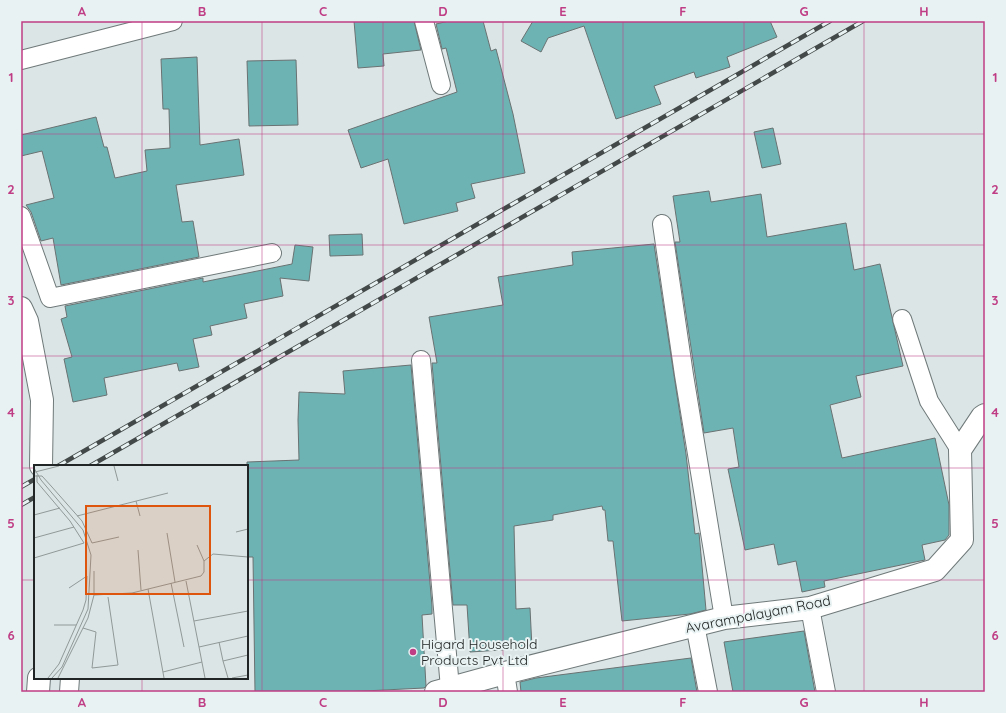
<svg xmlns="http://www.w3.org/2000/svg" width="1006" height="713" font-family="Quicksand,sans-serif">
	<style>
		.building { fill: #6eb3b4; stroke: #6a7272 }
		.lines { fill: none; stroke-linecap: round; stroke-linejoin: round }
		.street-casing { stroke: #707979; stroke-width: 20 }
		.secondary-casing { stroke: #707979; stroke-width: 24 }
		.street { stroke: #fff; stroke-width: 18 }
		.secondary { stroke: #fff; stroke-width: 22 }
		.rail-casing { stroke: #434848; stroke-width: 4.5 }
		.rail { stroke: #e9f2f2; stroke-width: 3; stroke-dasharray: 9; stroke-linecap: butt }
		.grid { fill: none; stroke: #bf3d85; stroke-width: 1; stroke-opacity: 0.55 }
		.poi-dot { fill: #bf3d85; stroke: #e9f2f2; stroke-width: 1.5 }
		.labels { text-anchor: middle; stroke-width: 4; stroke-linejoin: round; paint-order: stroke }
		.street-label { font-size: 14px; fill: #212525; stroke: #e9f2f2 }
		.poi-label { font-size: 14px; fill: #212525; stroke: #e9f2f2; text-anchor: start }
		.inset-road { fill: none; stroke: #919898; stroke-width: 1 }
		.view { fill: #de560d; fill-opacity: 0.15; stroke: #de560d; stroke-width: 2 }
		.inset-edge { fill: none; stroke: #212525; stroke-width: 2 }
		.neatline { fill: none; stroke: #bf3d85; stroke-width: 1.5 }
		.grid-label { font-size: 13px; text-anchor: middle; font-weight: bold; fill: #bf3d85 }
	</style>
	<rect width="100%" height="100%" fill="#dbe5e5"/>
	<g class="building">
		<polygon points="354,21 414,21 421,50 383,54 384,66 358,68"/>
		<polygon points="449,21 483,21 491,51 496,49 513,114 525,173 471,184 475,198 456,203 458,211 404,224 388,159 361,168 348,130 457,92 446,48 442,49 436,24"/>
		<polygon points="533,21 770,21 777,37 727,57 730,67 696,78 694,72 654,86 661,104 616,119 584,26 548,38 541,52 521,41"/>
		<polygon points="197,57 200,145 239,139 244,175 176,185 182,222 193,221 199,257 61,285 53,238 41,241 31,212 26,205 54,198 42,151 21,156 21,135 96,117 104,147 107,147 115,178 147,171 145,150 170,148 169,109 163,109 161,59"/>
		<polygon points="296,60 298,125 249,126 247,61"/>
		<polygon points="773,128 781,164 762,168 754,132"/>
		<polygon points="709,191 711,202 761,194 767,237 846,223 854,270 880,264 903,366 856,376 861,397 830,405 842,458 935,438 949,505 949,535 945,540 922,545 925,560 824,581 825,587 802,592 796,561 778,565 774,544 745,550 728,469 739,467 733,428 704,433 675,242 680,242 673,196"/>
		<polygon points="362,234 363,255 330,256 329,235"/>
		<polygon points="654,244 686,454 695,534 699,533 706,610 690,614 622,621 613,541 608,541 605,510 603,510 602,506 553,515 553,520 514,526 516,609 530,608 532,648 470,652 467,605 453,605 432,363 437,363 429,317 503,305 498,277 573,265 572,252"/>
		<polygon points="295,245 313,247 309,281 280,278 283,296 244,304 247,318 210,326 212,335 193,339 199,367 179,371 177,363 104,378 107,395 73,402 64,359 72,357 61,319 67,317 65,306 203,278 203,282 292,264"/>
		<polygon points="411,365 432,606 432,614 422,615 426,686 424,688 344,692 255,692 253,557 247,557 247,462 299,460 298,420 299,392 345,394 343,371"/>
		<polygon points="804,631 815,692 733,692 724,642"/>
		<polygon points="691,658 697,692 521,692 520,682 536,678"/>
	</g>
	<g class="lines">
		<defs>
			<g id="street">
				<polyline points="424,21 441,85"/>
				<polyline points="21,60 173,21"/>
				<polyline points="21,216 50,298 272,253"/>
				<polyline points="662,224 684,375 724,618"/>
				<polyline points="902,319 929,401 960,450"/>
				<polyline points="421,360 450,688"/>
				<polyline points="810,608 826,692"/>
				<polyline points="695,625 708,692"/>
				<polyline points="505,673 508,692"/>
				<polyline points="69,692 70,678"/>
			</g>
			<g id="secondary">
				<polyline points="21,308 27,321 42,400 41,466"/>
				<polyline points="38,692 39,678"/>
				<polyline points="436,692 505,673 724,618 810,608 935,570 962,540 960,450 982,417 985,415"/>
			</g>
		</defs>
		<use href="#street" class="street-casing"/>
		<use href="#secondary" class="secondary-casing"/>
		<use href="#street" class="street"/>
		<use href="#secondary" class="secondary"/>
		<defs>
			<g id="rail">
				<polyline points="58,466 830,21"/>
				<polyline points="90,466 863,21"/>
				<polyline points="21,487 35,479"/>
				<polyline points="21,505 35,497"/>
			</g>
		</defs>
		<use href="#rail" class="rail-casing"/>
		<use href="#rail" class="rail"/>
	</g>
	<path class="grid" d="M 142,21 L 142,466M 262,21 L 262,692M 383,21 L 383,692M 503,21 L 503,692M 623,21 L 623,692M 744,21 L 744,692M 864,21 L 864,692M 21,134 L 985,134M 21,245 L 985,245M 21,356 L 985,356M 21,468 L 35,468M 247,468 L 985,468M 21,580 L 35,580M 247,580 L 985,580M 142,678 L 142,692"/>
	<circle class="poi-dot" cx="413" cy="652" r="4"/>
	<g class="labels">
		<g class="street-label">
			<text transform="translate(758 614) rotate(-11)" y="5">Avarampalayam Road</text>
		</g>
		<g class="poi-label">
			<text x="421" y="649">Higard Household<tspan x="421" dy="16">Products Pvt Ltd</tspan></text>
		</g>
	</g>
	<g transform="translate(34 465)">
		<rect width="214" height="214" fill="#dbe5e5"/>
		<path class="inset-road" d="M 80,1 L 84,16M 0,3 L 7,15 L 49,65 L 57,90 L 54,144 L 28,202 L 18,213M 1,7 L 25,1M 0,11 L 8,11 L 18,22 L 48,56 L 58,78 L 85,72M 102,36 L 106,51M 0,50 L 26,43M 43,51 L 134,28M 202,67 L 214,64M 133,68 L 141,117M 0,73 L 40,62M 163,80 L 170,96M 104,85 L 107,125M 0,93 L 50,78 L 36,56 L 3,17 L 3,10M 152,116 L 165,182 L 214,171M 137,118 L 150,182M 114,124 L 130,213M 60,130 L 98,128 L 167,111 L 170,107 L 170,96 L 179,89 L 214,92M 160,156 L 214,146M 20,160 L 42,160M 49,163 L 62,167 L 58,203 L 84,200 L 74,132M 185,177 L 189,196 L 214,190M 165,182 L 171,213M 189,196 L 194,213M 129,207 L 168,197M 14,213 L 25,199 L 49,145 L 52,135 L 53,111 L 35,123M 24,213 L 54,153 L 60,130 L 60,106M 198,213 L 214,210"/>
		<path class="view" d="M 52,41 L 176,41 L 176,129 L 52,129 Z"/>
		<rect width="214" height="214" class="inset-edge"/>
	</g>
	<rect width="1006" height="713" fill="none" stroke="#e9f2f2" stroke-width="44"/>
	<rect x="22" y="22" width="962" height="669" class="neatline"/>
	<g class="grid-label">
		<text x="82" y="16">A</text>
		<text x="202" y="16">B</text>
		<text x="323" y="16">C</text>
		<text x="443" y="16">D</text>
		<text x="563" y="16">E</text>
		<text x="683" y="16">F</text>
		<text x="804" y="16">G</text>
		<text x="924" y="16">H</text>
		<text x="11" y="82">1</text>
		<text x="995" y="82">1</text>
		<text x="11" y="194">2</text>
		<text x="995" y="194">2</text>
		<text x="11" y="305">3</text>
		<text x="995" y="305">3</text>
		<text x="11" y="417">4</text>
		<text x="995" y="417">4</text>
		<text x="11" y="528">5</text>
		<text x="995" y="528">5</text>
		<text x="11" y="640">6</text>
		<text x="995" y="640">6</text>
		<text x="82" y="707">A</text>
		<text x="202" y="707">B</text>
		<text x="323" y="707">C</text>
		<text x="443" y="707">D</text>
		<text x="563" y="707">E</text>
		<text x="683" y="707">F</text>
		<text x="804" y="707">G</text>
		<text x="924" y="707">H</text>
	</g>
</svg>
